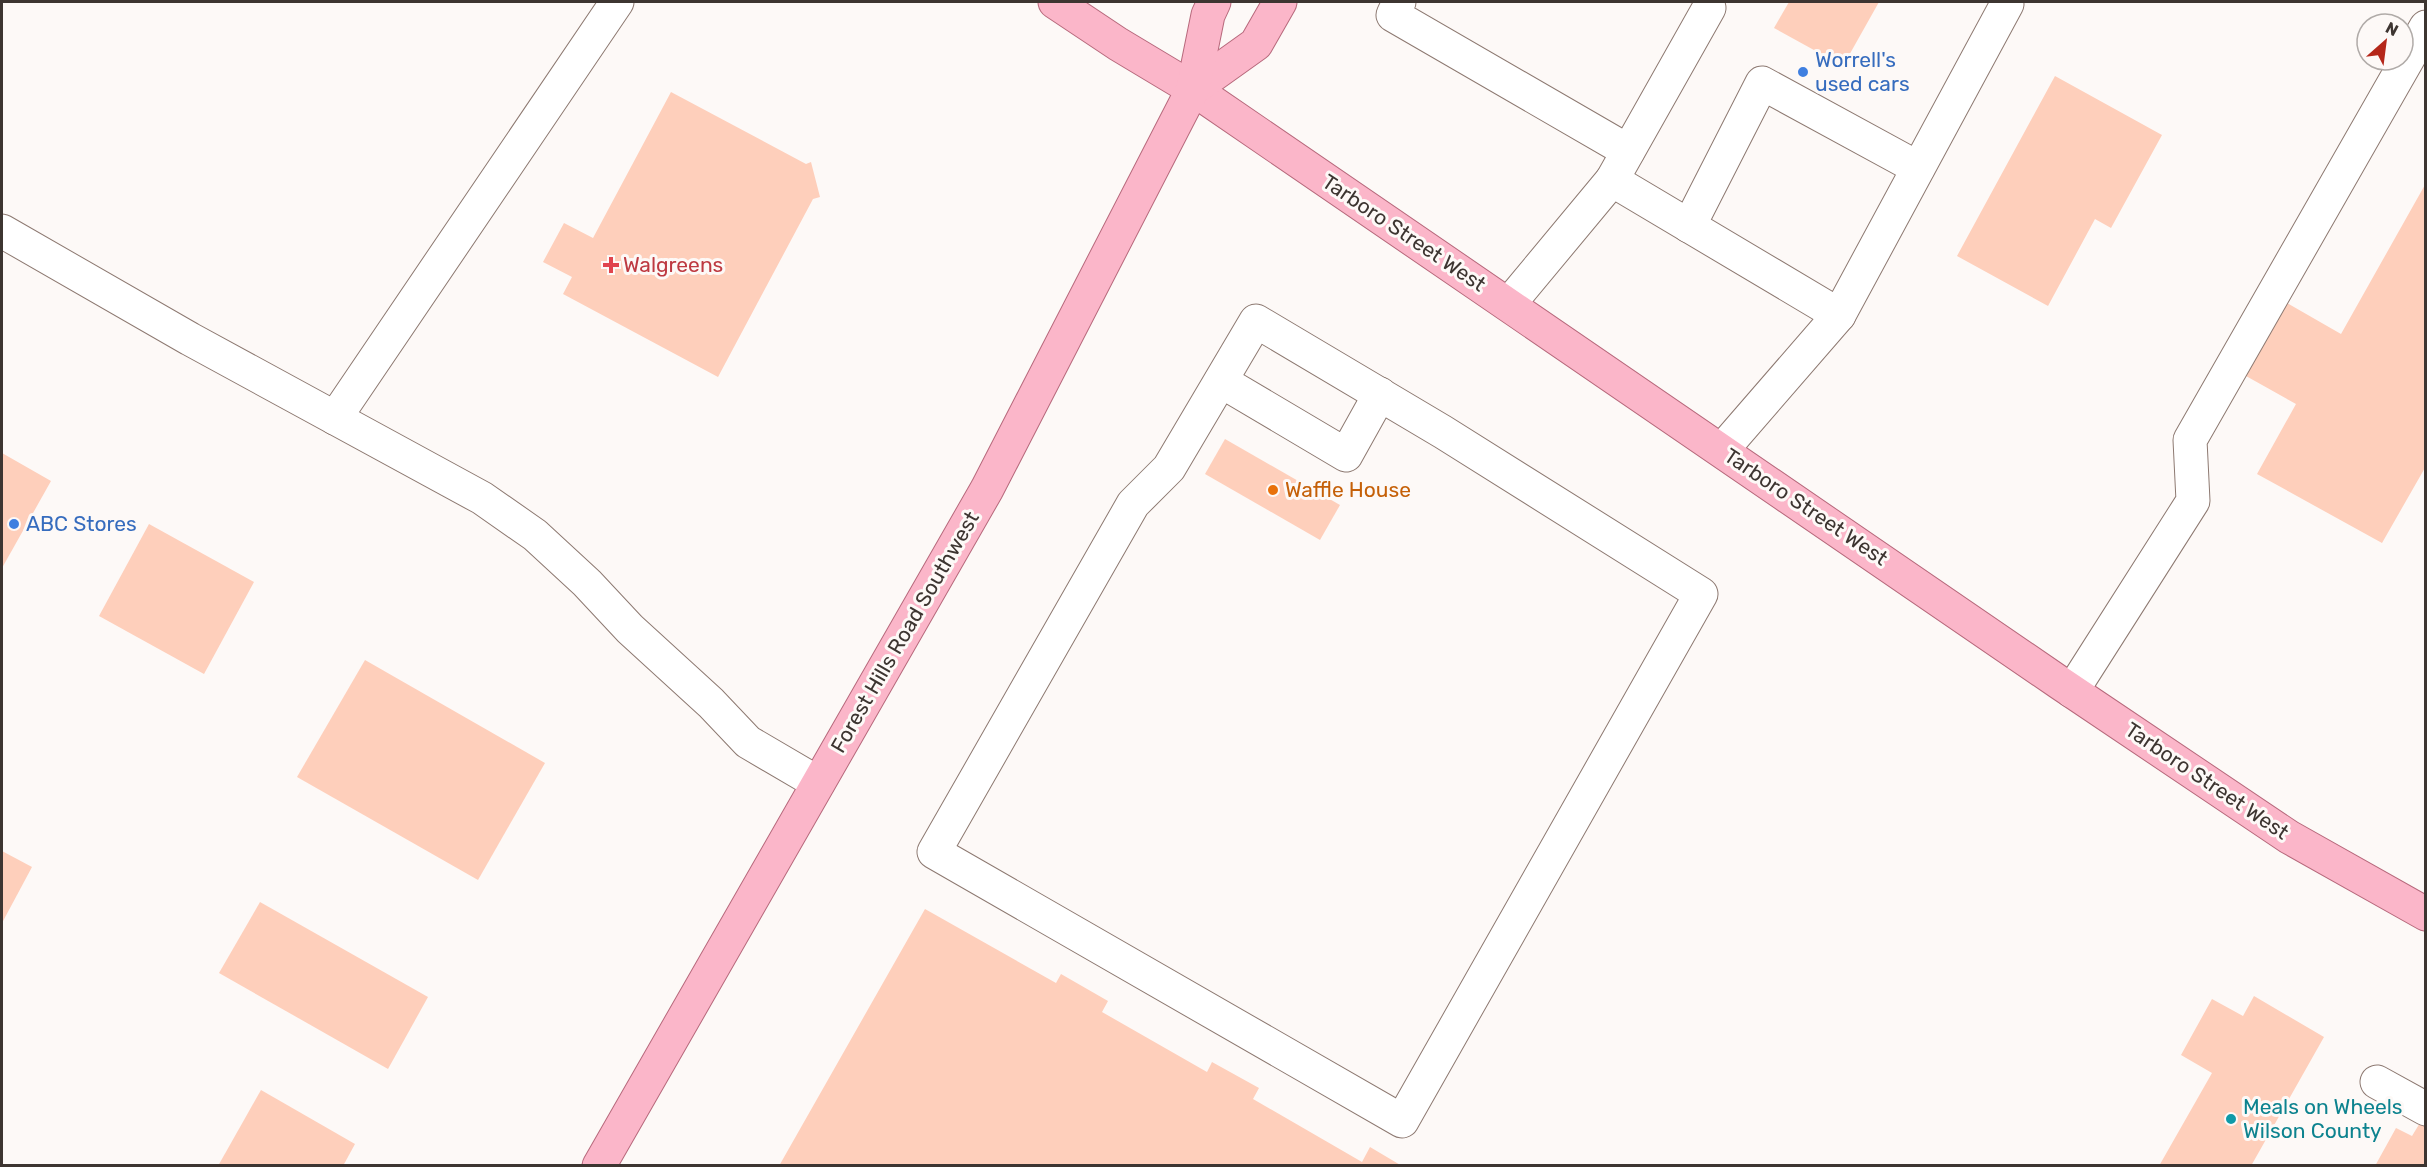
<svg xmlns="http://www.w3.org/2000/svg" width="2427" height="1167" font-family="Rubik,sans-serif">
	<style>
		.building { fill: #fecfbb }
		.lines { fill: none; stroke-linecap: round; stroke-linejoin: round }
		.minor-casing { stroke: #8d7971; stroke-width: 35 }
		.major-casing { stroke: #b7697c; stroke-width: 35 }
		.minor { stroke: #fff; stroke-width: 33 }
		.major { stroke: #fbb6c9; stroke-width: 33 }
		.shop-dot { fill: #3f7fe0; stroke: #fdf9f7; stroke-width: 2 }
		.health-dot { fill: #e0444e; stroke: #fdf9f7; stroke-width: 2 }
		.food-dot { fill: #e8710a; stroke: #fdf9f7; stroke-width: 2 }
		.culture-dot { fill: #0f9aa8; stroke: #fdf9f7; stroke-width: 2 }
		.labels { text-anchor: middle; stroke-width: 6; stroke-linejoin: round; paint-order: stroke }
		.shop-label { font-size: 21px; fill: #366cbe; stroke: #fdf9f7; text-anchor: start }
		.street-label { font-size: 21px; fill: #3d3531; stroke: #fdf9f7 }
		.health-label { font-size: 21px; fill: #be3a42; stroke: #fdf9f7; text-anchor: start }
		.food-label { font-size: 21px; fill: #c56008; stroke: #fdf9f7; text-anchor: start }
		.culture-label { font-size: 21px; fill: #0d838f; stroke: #fdf9f7; text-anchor: start }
	</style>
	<rect width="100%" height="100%" fill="#fdf9f7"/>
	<g class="building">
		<polygon points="1789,2 1879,2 1843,66 1774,28"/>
		<polygon points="2055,76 2162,135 2111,228 2095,219 2048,306 1957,256"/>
		<polygon points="671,92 806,164 811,162 820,197 813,199 718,377 563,294 572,277 543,262 564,223 593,238"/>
		<polygon points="2426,183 2426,466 2382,543 2257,474 2296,404 2246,376 2287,303 2341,334"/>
		<polygon points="1225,439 1340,505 1320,540 1205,474"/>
		<polygon points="2,453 51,481 2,568"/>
		<polygon points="149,524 254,582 204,674 99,616"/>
		<polygon points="365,660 545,763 478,880 297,777"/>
		<polygon points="2,851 32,867 2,923"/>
		<polygon points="260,902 428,997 388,1069 219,973"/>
		<polygon points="925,909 1056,983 1061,974 1108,1001 1102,1012 1207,1072 1212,1062 1259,1088 1253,1099 1362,1162 1370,1147 1402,1166 779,1166"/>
		<polygon points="2254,996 2324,1037 2251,1166 2159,1166 2212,1073 2181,1055 2212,999 2243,1016"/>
		<polygon points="261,1090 355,1144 343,1166 218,1166"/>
		<polygon points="2426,1113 2426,1166 2375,1166 2396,1128 2412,1136"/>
	</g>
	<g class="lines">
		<defs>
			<g id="minor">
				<polyline points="1399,2 1393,15 1628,151"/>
				<polyline points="1709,8 1612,180 1839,315 2007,4"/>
				<polyline points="1689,226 1762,83 1918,168"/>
				<polyline points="2,231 190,339 482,498 535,535 587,583 630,629 711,703 748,742 818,783"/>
				<polyline points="1509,304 1612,180"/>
				<polygon points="1256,321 1443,432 1701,594 1402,1121 934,852 1133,504 1169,468"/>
				<polyline points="1221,381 1346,455 1380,394"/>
				<polyline points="335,418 617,2"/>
				<polyline points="1722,450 1839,315"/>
				<polyline points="2072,691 2193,501 2190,440 2426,27"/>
				<polyline points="2377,1082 2426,1109"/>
			</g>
			<g id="major">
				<polyline points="1055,2 1118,44 1193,89 2060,683 2289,837 2426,914"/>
				<polyline points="1193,89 1256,44 1280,2"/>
				<polyline points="599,1166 987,489 1193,89 1208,15 1214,2"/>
			</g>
		</defs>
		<use href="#minor" class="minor-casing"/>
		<use href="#major" class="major-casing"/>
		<use href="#minor" class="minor"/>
		<use href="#major" class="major"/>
	</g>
	<g class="shop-dot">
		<circle cx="1803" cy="72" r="6"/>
		<circle cx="14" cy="524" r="6"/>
	</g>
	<path class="health-dot" d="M608 256h6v6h6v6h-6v6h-6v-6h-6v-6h6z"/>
	<circle class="food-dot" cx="1273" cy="490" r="6"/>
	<circle class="culture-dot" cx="2231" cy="1119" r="6"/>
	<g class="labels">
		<g class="shop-label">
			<text x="1815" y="67">Worrell's<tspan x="1815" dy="24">used cars</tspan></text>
			<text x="26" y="531">ABC Stores</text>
		</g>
		<g class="street-label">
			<text transform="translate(1404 233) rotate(34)" y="7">Tarboro Street West</text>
			<text transform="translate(1806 507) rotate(34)" y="7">Tarboro Street West</text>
			<text transform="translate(905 632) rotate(-60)" y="7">Forest Hills Road Southwest</text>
			<text transform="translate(2207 781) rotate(34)" y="7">Tarboro Street West</text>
		</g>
		<g class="health-label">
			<text x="623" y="272">Walgreens</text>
		</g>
		<g class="food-label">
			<text x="1285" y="497">Waffle House</text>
		</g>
		<g class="culture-label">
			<text x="2243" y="1114">Meals on Wheels<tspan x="2243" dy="24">Wilson County</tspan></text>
		</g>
	</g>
	<rect width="2427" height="1167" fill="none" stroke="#3d3531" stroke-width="6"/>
	<g transform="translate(2385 42) rotate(28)"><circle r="28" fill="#fdf9f7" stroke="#b0aba8" stroke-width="1.5"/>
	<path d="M0-4.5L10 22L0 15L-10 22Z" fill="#b5271a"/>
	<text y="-9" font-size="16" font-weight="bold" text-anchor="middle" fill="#3d3531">N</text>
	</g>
</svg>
